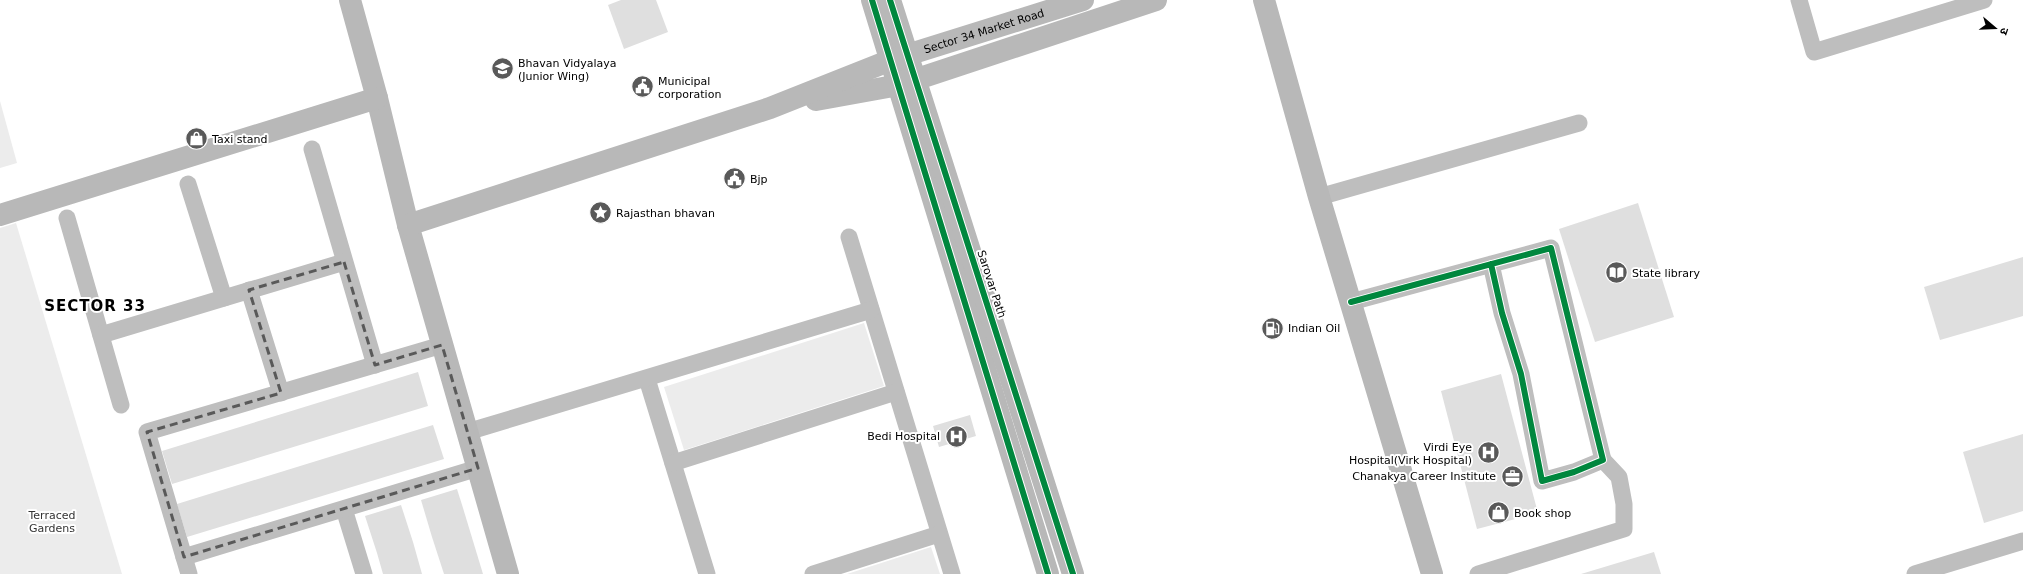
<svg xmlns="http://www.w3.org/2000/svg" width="2023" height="574" font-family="'DejaVu Sans','Noto Sans Devanagari',sans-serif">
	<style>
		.green { fill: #ececec }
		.building { fill: #dfdfdf }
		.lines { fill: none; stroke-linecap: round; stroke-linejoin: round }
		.street { stroke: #bebebe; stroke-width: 17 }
		.secondary { stroke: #b8b8b8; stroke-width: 22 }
		.cycleway-casing { stroke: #fff; stroke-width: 8 }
		.cycleway { stroke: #00873e; stroke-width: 6 }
		.marked { fill: none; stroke: #595959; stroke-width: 3; stroke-dasharray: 8 5; stroke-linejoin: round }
		.labels { text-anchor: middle; stroke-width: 4; stroke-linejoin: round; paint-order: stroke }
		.street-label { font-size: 11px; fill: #000; stroke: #fff }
		.poi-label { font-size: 11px; fill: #000; stroke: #fff; text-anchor: start }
		.park-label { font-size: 11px; fill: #333; stroke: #fff }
		.district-label { font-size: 15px; font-weight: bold; letter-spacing: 1px; fill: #000; stroke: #fff }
	</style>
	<rect width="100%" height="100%" fill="#fff"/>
	<g class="green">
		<polygon points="0,101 17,163 0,168"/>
		<polygon points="16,223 122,574 0,574 0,228"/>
		<polygon points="864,323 884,386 684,450 664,387"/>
		<polygon points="931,547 940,574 847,574"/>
	</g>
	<g class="building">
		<polygon points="621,0 656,0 668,32 624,49 608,5"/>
		<polygon points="1638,203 1674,317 1595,342 1559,229"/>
		<polygon points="2023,257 2023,316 1940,340 1924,287"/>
		<polygon points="418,372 428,406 172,484 162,451"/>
		<polygon points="1501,374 1538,513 1477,529 1441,391"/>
		<polygon points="970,415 976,436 939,447 933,426"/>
		<polygon points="433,425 444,459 187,537 177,504"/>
		<polygon points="2023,434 2023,511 1984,523 1963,452"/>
		<polygon points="457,489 463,508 483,574 444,574 432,537 421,500"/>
		<polygon points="401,505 413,542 422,574 383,574 377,553 365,516"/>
		<polygon points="1654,552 1661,574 1581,574"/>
	</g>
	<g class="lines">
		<g class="street">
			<polyline points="1799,0 1814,52 1984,0"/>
			<polyline points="312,149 375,365"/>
			<polyline points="188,184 224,298"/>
			<polyline points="1319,197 1579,123"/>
			<polyline points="67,218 121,405"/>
			<polyline points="849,237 952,574"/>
			<polyline points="249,290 281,393"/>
			<polyline points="1351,302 1551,248 1603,460 1574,472 1542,481 1521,374 1502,313 1491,264"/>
			<polyline points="101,335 344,262"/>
			<polyline points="647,379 707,574"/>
			<polyline points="467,432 871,310"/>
			<polyline points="673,463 896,392"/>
			<polyline points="344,509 364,574"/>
			<polyline points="184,557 478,468"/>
			<polyline points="189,574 147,432 442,345"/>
			<polyline points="813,574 939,534"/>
			<polyline points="1478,574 1624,529 1624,504 1619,477 1603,460"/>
			<polyline points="1915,574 2023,541"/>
		</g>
		<g class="secondary">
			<polyline points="350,0 377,98 408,225 508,574"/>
			<polyline points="872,0 1048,574"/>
			<polyline points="890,0 1073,574"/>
			<polyline points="1264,0 1319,197 1432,574"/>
			<polyline points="816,100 899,85 1156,0"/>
			<polyline points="0,215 377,98"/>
			<path id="s1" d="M 408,225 L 770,108 L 891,60 L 1083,0"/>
		</g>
		<defs>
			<g id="cycleway">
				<polyline points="872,0 1048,574"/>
				<polyline points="890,0 1073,574"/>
				<polyline points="1351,302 1551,248 1603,460 1574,472 1542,481 1521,374 1502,313 1491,264"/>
			</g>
		</defs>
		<use href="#cycleway" class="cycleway-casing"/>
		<use href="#cycleway" class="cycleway"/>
	</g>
	<path class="marked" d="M 344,262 L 375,365 L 442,345 L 478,468 L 184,557 L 147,432 L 281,393 L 249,290 Z"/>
	<defs>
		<symbol id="school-disc" viewBox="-11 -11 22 22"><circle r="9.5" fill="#595959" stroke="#fff"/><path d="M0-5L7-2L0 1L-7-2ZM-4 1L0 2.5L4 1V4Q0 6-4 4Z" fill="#fff"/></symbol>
		<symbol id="civic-disc" viewBox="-11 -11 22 22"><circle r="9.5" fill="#595959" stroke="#fff"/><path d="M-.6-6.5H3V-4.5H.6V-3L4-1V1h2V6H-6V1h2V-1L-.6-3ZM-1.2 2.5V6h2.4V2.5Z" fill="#fff"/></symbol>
		<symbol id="shop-disc" viewBox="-11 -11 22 22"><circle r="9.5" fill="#595959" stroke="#fff"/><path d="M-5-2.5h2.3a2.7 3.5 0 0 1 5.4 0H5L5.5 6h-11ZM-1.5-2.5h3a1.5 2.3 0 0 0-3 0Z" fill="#fff"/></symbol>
		<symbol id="sight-disc" viewBox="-11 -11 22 22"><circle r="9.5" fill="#595959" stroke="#fff"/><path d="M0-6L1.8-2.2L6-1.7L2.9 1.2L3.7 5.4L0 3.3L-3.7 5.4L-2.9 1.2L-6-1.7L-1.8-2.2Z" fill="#fff"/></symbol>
		<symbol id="library-disc" viewBox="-11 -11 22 22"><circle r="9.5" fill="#595959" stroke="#fff"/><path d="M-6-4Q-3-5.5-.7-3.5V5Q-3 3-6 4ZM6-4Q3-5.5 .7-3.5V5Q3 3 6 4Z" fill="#fff"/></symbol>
		<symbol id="fuel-disc" viewBox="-11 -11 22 22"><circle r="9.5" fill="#595959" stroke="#fff"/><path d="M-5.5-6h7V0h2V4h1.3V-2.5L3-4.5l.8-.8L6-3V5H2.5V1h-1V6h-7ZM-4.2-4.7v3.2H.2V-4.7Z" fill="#fff"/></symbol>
		<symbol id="hospital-disc" viewBox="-11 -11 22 22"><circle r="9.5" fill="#595959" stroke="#fff"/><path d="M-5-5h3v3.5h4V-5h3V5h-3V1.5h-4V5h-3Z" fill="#fff"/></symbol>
		<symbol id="office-disc" viewBox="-11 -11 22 22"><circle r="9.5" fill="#595959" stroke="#fff"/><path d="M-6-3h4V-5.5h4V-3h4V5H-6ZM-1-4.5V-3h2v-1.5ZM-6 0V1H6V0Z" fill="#fff"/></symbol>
	</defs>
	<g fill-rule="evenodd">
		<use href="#school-disc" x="490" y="56" width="25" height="25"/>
		<use href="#civic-disc" x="630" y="74" width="25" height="25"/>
		<use href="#shop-disc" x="184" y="126" width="25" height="25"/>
		<use href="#civic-disc" x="722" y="166" width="25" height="25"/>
		<use href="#sight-disc" x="588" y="200" width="25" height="25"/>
		<use href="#library-disc" x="1604" y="260" width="25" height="25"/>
		<use href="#fuel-disc" x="1260" y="316" width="25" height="25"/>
		<use href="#hospital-disc" x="944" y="424" width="25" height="25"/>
		<use href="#hospital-disc" x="1476" y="440" width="25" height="25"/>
		<use href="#office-disc" x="1500" y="464" width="25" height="25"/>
		<use href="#shop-disc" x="1486" y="500" width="25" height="25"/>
	</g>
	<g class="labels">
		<g class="street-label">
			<text dy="4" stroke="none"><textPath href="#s1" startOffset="608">Sector 34 Market Road</textPath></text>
			<text transform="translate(992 284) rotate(72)" y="4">Sarovar Path</text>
		</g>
		<g class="poi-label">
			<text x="518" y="67">Bhavan Vidyalaya<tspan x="518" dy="13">(Junior Wing)</tspan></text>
			<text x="658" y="85">Municipal<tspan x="658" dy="13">corporation</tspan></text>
			<text x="212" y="143">Taxi stand</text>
			<text x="750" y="183">Bjp</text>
			<text x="616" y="217">Rajasthan bhavan</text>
			<text x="1632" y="277">State library</text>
			<text x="1288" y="332">Indian Oil</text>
			<text x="940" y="440" text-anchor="end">Bedi Hospital</text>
			<text x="1472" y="451" text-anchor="end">Virdi Eye<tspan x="1472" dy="13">Hospital(Virk Hospital)</tspan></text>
			<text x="1496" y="480" text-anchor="end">Chanakya Career Institute</text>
			<text x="1514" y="517">Book shop</text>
		</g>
		<g class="park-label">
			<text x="52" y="519">Terraced<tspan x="52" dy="13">Gardens</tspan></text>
		</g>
		<g class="district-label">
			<text x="95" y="311">SECTOR 33</text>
		</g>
	</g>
	<g transform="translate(1995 28) rotate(109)" stroke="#ffffff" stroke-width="3" paint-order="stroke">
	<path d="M0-3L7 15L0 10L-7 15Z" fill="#000000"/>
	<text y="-6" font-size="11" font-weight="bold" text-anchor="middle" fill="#000000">उ</text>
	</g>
</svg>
